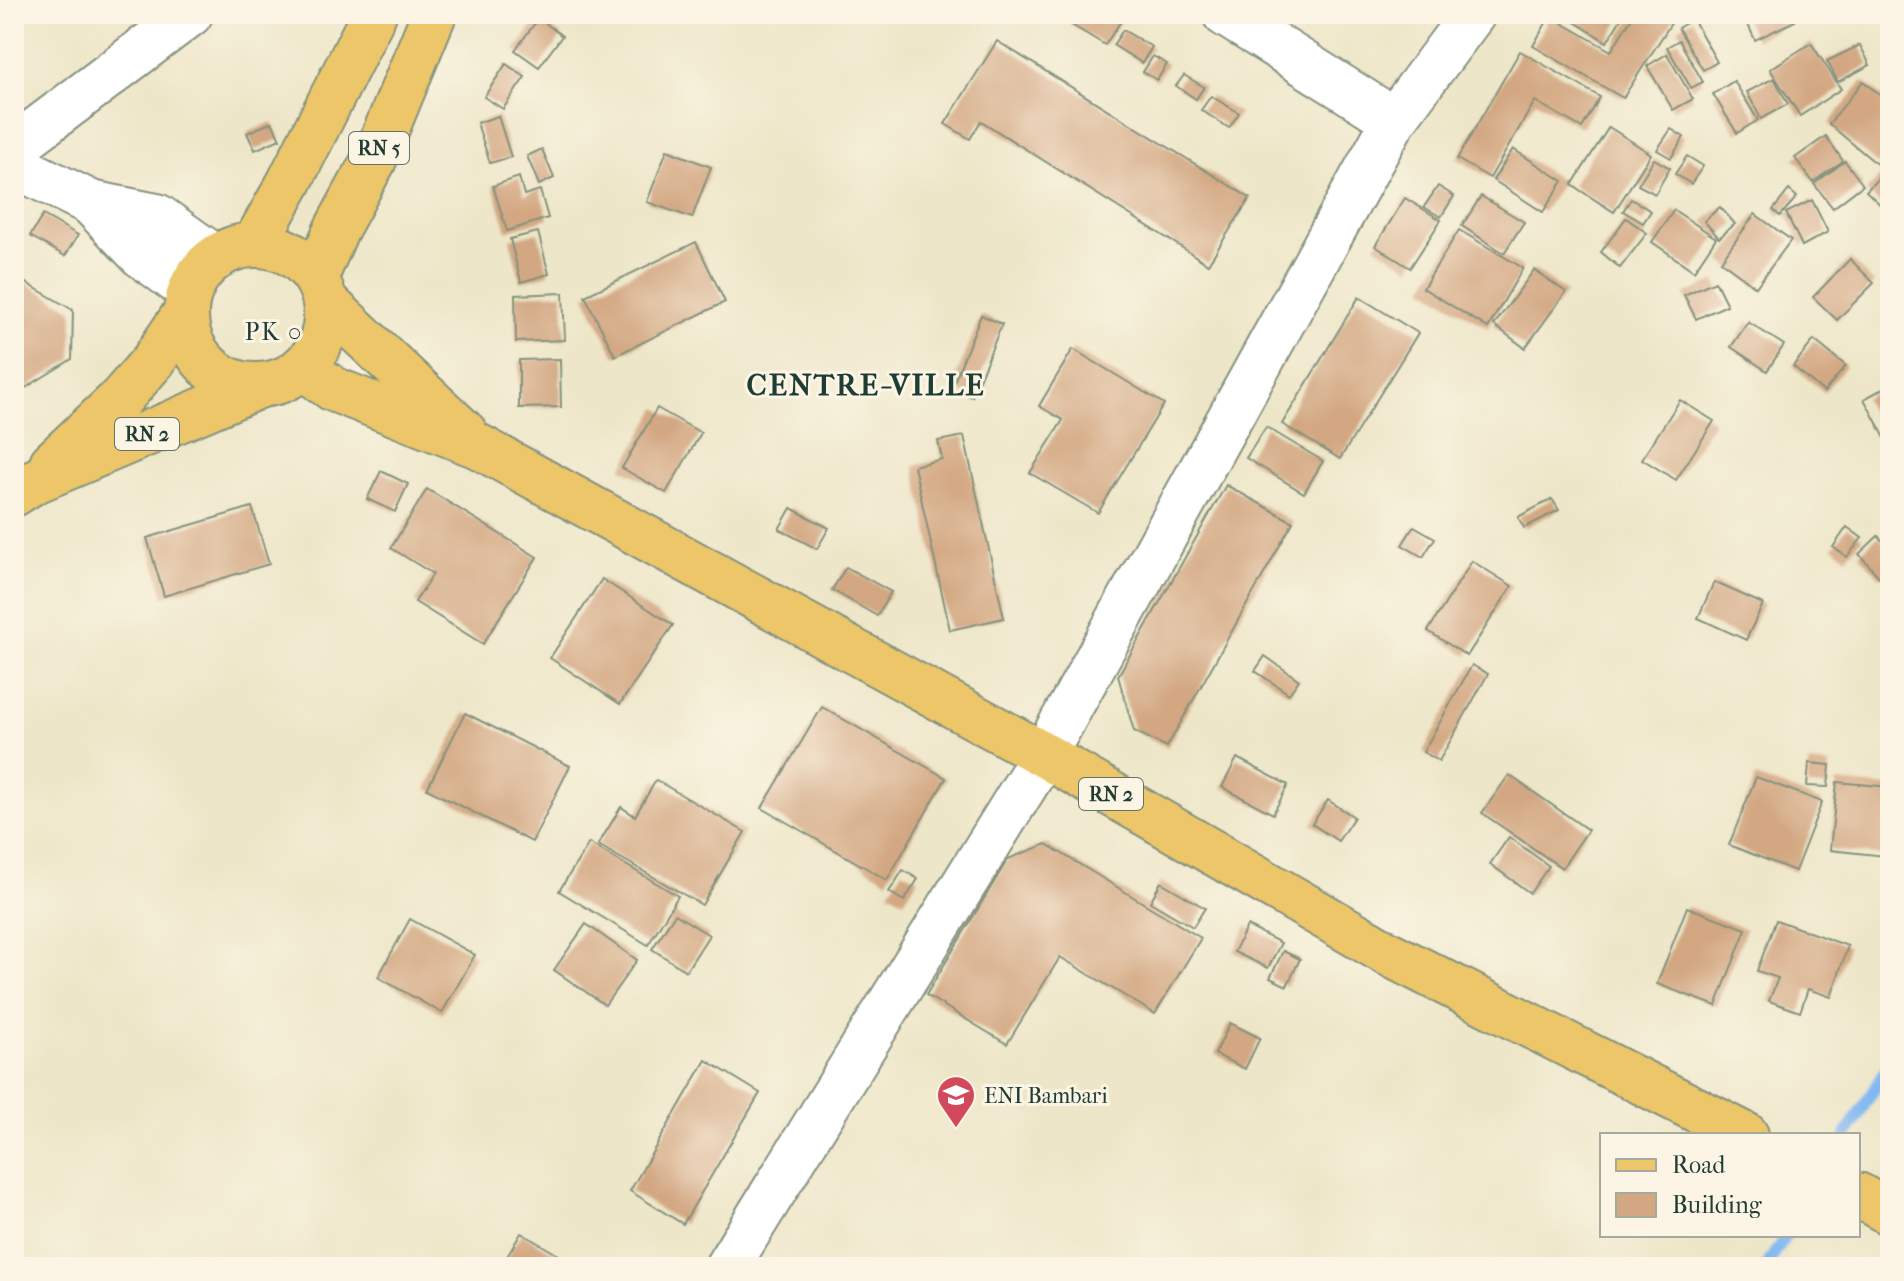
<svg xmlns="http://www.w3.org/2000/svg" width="1904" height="1281" font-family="'IM FELL French Canon',serif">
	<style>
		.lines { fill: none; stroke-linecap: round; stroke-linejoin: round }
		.stream { stroke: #82b8f1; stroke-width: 12 }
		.building { fill: #d3a782 }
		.minor-casing { stroke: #86927e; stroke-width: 48 }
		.tertiary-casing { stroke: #86927e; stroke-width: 48 }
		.primary-casing { stroke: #86927e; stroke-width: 48 }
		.minor { stroke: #fff; stroke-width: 44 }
		.tertiary { stroke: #fff; stroke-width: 44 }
		.primary { stroke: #ecc669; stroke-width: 44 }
		.labels { text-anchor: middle; stroke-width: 6; stroke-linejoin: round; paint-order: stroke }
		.shield { fill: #fcf5e5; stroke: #617469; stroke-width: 2 }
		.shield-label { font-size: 20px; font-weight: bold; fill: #1f3d34 }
		.poi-label { font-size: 22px; fill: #1f3d34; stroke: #fcf5e5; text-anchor: start }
		.neighbourhood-label { font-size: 24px; letter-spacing: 2px; fill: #1f3d34; stroke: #fcf5e5 }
		.district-label { font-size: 30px; font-weight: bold; letter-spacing: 2px; fill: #1f3d34; stroke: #fcf5e5 }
	</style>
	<rect width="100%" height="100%" fill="#fcf5e5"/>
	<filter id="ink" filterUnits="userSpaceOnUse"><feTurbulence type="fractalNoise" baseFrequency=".0125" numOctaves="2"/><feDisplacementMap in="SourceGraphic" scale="16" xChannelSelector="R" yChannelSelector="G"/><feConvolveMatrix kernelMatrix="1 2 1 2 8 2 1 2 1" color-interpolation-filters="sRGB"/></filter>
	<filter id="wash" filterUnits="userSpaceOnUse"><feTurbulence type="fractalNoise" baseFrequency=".006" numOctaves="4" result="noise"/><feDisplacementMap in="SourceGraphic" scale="32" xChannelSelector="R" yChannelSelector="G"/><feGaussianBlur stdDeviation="1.8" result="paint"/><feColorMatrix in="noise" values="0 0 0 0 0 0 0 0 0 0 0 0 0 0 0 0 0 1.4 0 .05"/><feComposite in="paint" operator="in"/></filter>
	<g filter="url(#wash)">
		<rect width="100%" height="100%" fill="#ede6c8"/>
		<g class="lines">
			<g class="stream">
				<polyline points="1846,1135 1890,1063"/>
				<polyline points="1766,1267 1786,1235"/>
			</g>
		</g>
		<g id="blocks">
			<g class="building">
				<polygon points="1076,14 1109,14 1121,21 1105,45 1070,24"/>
				<polygon points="1562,14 1624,14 1607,42"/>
				<polygon points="1634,14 1677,14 1623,98 1533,46 1550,16 1611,51"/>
				<polygon points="1743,14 1791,14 1795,21 1755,40"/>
				<polygon points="539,18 562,36 539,67 515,50"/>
				<polygon points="1693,19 1717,62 1703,70 1678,28"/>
				<polygon points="1123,30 1152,47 1142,63 1113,45"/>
				<polygon points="1679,40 1703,82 1691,88 1667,47"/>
				<polygon points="997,41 1250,198 1208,264 981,121 970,139 945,124"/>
				<polygon points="1811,43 1841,89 1800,116 1770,69"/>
				<polygon points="1860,45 1870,65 1838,82 1827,61"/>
				<polygon points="1520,51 1600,97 1582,128 1535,101 1490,178 1457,159"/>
				<polygon points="1667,54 1693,99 1673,110 1647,66"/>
				<polygon points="1153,56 1167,64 1157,80 1143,72"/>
				<polygon points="506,64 525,77 503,109 484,97"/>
				<polygon points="1184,75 1204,87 1196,99 1176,86"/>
				<polygon points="1774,78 1788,104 1761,119 1747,92"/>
				<polygon points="1734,81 1758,120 1737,133 1713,94"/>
				<polygon points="1863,81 1890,103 1890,148 1877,164 1829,124"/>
				<polygon points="1211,96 1239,113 1229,128 1201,110"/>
				<polygon points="498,116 511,157 490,163 477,123"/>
				<polygon points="272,122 280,139 255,150 247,133"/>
				<polygon points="1609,127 1651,154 1614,212 1572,185"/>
				<polygon points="1671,129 1684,137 1671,158 1657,150"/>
				<polygon points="1826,136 1843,161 1813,182 1795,158"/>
				<polygon points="542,149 554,178 539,185 527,156"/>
				<polygon points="1513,149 1563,181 1543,212 1493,180"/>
				<polygon points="667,150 711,167 692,218 647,202"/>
				<polygon points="1687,156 1703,166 1691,184 1675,174"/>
				<polygon points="1654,159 1670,168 1655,194 1638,185"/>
				<polygon points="1845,161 1863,185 1833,208 1814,184"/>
				<polygon points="1886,170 1890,174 1890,214 1866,191"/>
				<polygon points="519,177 524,195 540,190 548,218 507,231 493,186"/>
				<polygon points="1438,186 1454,196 1441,217 1424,207"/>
				<polygon points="1789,190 1797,197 1780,216 1773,210"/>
				<polygon points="1481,196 1524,222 1504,253 1462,226"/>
				<polygon points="1405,198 1441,220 1410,268 1375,246"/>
				<polygon points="1631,199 1651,211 1643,223 1623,211"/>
				<polygon points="1812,200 1828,232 1802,246 1786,213"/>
				<polygon points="1720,207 1735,224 1719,238 1704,221"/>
				<polygon points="1674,210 1716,238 1694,271 1652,242"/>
				<polygon points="1755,214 1791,240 1756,287 1721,261"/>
				<polygon points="43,215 78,235 65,256 30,236"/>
				<polygon points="1626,218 1647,233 1620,268 1601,252"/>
				<polygon points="1459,230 1523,268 1488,328 1423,288"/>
				<polygon points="538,232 549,274 521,282 510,239"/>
				<polygon points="696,242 725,302 615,356 585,296"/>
				<polygon points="1850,259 1874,283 1837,320 1813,297"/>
				<polygon points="1534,270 1566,292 1525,348 1494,325"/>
				<polygon points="14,276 73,310 72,359 14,395"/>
				<polygon points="1715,281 1727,305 1696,319 1684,295"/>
				<polygon points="563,293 565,340 516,342 515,295"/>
				<polygon points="1359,297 1418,333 1340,459 1282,424"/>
				<polygon points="981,315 1002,324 972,397 951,389"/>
				<polygon points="1748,322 1784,345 1767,371 1731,347"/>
				<polygon points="1814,340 1846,366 1824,392 1793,366"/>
				<polygon points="1073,349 1164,404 1098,513 1030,473 1063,420 1039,406"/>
				<polygon points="560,359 561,407 519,408 519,360"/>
				<polygon points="1890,385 1890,436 1885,438 1864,399"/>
				<polygon points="1680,400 1714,421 1676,480 1642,459"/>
				<polygon points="657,408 701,433 666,493 622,468"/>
				<polygon points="1266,427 1323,461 1304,493 1246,458"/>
				<polygon points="964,436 1004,618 950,630 914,466 942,459 938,441"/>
				<polygon points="381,471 408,484 395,512 367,499"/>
				<polygon points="1226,485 1293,522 1167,747 1134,731 1118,676"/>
				<polygon points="427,489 537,557 483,644 415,602 433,574 391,548"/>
				<polygon points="1552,499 1559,510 1524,528 1518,517"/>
				<polygon points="252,507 269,564 164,596 147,538"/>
				<polygon points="791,508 829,528 817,549 779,529"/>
				<polygon points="1414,526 1435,538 1423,557 1402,545"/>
				<polygon points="1847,527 1862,538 1847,557 1833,547"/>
				<polygon points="1878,536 1890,549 1890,568 1880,578 1859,554"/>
				<polygon points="1472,561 1512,586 1467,656 1428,631"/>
				<polygon points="846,567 891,592 877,616 832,590"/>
				<polygon points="602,579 673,625 620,704 550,658"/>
				<polygon points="1714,582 1763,604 1746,640 1698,618"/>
				<polygon points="1265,656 1299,680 1289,694 1255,671"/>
				<polygon points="1472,665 1488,674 1439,761 1423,752"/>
				<polygon points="822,707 946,778 887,880 762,808"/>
				<polygon points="465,713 570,766 532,842 427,789"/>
				<polygon points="1237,758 1288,785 1273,814 1222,787"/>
				<polygon points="1809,763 1830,765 1828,787 1807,786"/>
				<polygon points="1509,775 1588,830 1562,868 1482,813"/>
				<polygon points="1756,777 1822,802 1795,871 1729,845"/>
				<polygon points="656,780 745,832 702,905 598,845 621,807 635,816"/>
				<polygon points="1837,782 1890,787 1885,856 1830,850"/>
				<polygon points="1328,800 1354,817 1338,841 1312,824"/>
				<polygon points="1509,837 1549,866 1530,893 1490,864"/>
				<polygon points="589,843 678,896 648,945 559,891"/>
				<polygon points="1046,844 1201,938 1155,1014 1060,957 1007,1044 926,995 1008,859"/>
				<polygon points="903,870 918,879 904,901 889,892"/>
				<polygon points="1161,882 1205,908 1193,927 1150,902"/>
				<polygon points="1687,907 1746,929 1716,1006 1657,984"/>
				<polygon points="675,914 709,935 686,971 652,949"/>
				<polygon points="410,919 475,955 442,1013 378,977"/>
				<polygon points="1776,920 1848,946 1831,997 1808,989 1800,1012 1769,1001 1778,978 1757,971"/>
				<polygon points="586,924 637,960 605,1005 554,970"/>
				<polygon points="1247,926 1281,943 1268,968 1234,952"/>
				<polygon points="1283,951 1300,959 1287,986 1270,978"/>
				<polygon points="1230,1023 1260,1038 1245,1069 1215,1054"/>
				<polygon points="706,1060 760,1093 683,1224 630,1191"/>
				<polygon points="521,1233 579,1267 501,1267"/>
			</g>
		</g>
	</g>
	<g filter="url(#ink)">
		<use href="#blocks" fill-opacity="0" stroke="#86927e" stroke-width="2"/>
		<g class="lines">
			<defs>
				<polyline id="minor" points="14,147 190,14"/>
				<g id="tertiary">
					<polyline points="1225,14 1394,120"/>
					<polyline points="14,165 91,203 157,216 216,258"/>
					<polyline points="91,203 141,255 190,291"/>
					<polyline points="727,1267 1044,755 1394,120 1473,14"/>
				</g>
				<g id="primary">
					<polyline points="254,245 289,183 374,14"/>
					<circle cx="256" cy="315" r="70"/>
					<polyline points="316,277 336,230 374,160 434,14"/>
					<polyline points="326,302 465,433"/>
					<polyline points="303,367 333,389 478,446 1044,755 1389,954 1746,1135"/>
					<polyline points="52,463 119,400 153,361 186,312"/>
					<polyline points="14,494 33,482 261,385"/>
					<polyline points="1858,1195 1890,1213"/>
				</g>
			</defs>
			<use href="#minor" class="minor-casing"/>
			<use href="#tertiary" class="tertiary-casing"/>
			<use href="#primary" class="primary-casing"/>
			<use href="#minor" class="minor"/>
			<use href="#tertiary" class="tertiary"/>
			<use href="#primary" class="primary"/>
		</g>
	</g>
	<defs>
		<symbol id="school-pin" viewBox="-11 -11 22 30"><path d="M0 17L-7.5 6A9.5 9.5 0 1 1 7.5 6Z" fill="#d1495b" stroke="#fcf5e5"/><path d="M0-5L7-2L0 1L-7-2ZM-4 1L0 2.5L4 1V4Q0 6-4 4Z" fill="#fff"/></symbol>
	</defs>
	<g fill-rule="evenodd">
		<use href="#school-pin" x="934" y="1073" width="44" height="60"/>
	</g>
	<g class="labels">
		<g class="shield">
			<rect x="349" y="132" width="60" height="32" rx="6"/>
			<rect x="115" y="418" width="64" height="32" rx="6"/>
			<rect x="1079" y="778" width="64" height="32" rx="6"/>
		</g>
		<g class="shield-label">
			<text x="379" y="155">RN 5</text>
			<text x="147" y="441">RN 2</text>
			<text x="1111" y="801">RN 2</text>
		</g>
		<g class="poi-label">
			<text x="984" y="1103">ENI Bambari</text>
		</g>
		<g class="neighbourhood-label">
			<text x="274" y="340">PK 0</text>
		</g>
		<g class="district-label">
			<text x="866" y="395">CENTRE-VILLE</text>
		</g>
	</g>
	<rect width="1904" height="1281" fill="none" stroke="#fcf5e5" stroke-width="48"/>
	<rect x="1600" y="1133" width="260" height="104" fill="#fcf5e5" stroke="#a4ab9e" stroke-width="2"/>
	<rect x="1616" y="1159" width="40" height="12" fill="#ecc669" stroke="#a4ab9e" stroke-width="2"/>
	<text x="1672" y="1173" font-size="24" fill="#1f3d34">Road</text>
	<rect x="1616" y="1193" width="40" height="24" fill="#d3a782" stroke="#a4ab9e" stroke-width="2"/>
	<text x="1672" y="1213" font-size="24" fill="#1f3d34">Building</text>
</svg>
